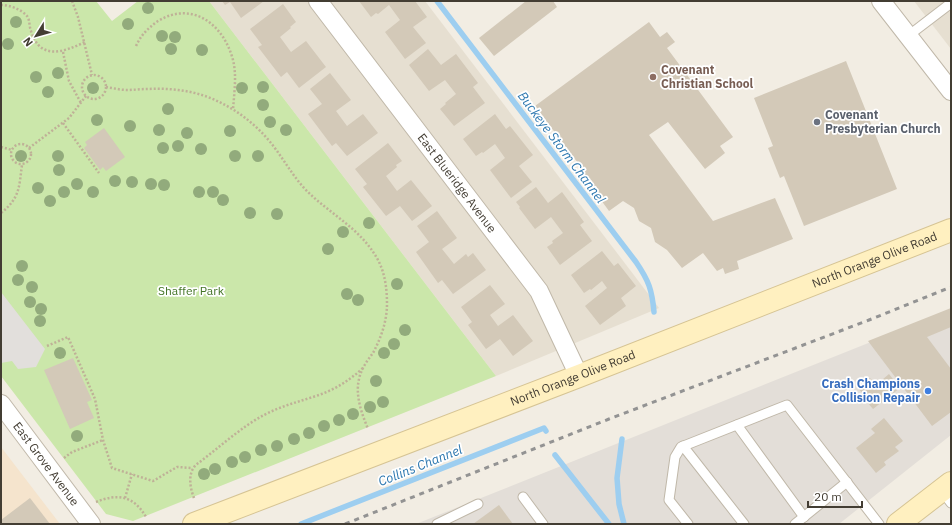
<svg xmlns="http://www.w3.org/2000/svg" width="952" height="525" font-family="'IBM Plex Sans',sans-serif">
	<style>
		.residential { fill: #e6dfd1 }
		.commercial { fill: #f5e4cd }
		.industrial { fill: #e3ded8 }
		.green { fill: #cbe7aa }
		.parking { fill: #e2dfdc }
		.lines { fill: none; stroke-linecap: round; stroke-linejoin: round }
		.stream { stroke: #9dcef0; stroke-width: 5.5 }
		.building { fill: #d3c9b8 }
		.lane-casing { stroke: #c0b8a9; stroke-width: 11 }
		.street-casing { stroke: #c0b8a9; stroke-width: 20 }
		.secondary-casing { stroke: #d6c494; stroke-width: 24 }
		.path { stroke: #bfb197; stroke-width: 2.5; stroke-dasharray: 2 2; stroke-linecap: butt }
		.lane { stroke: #fff; stroke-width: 9 }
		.street { stroke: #fff; stroke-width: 18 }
		.secondary { stroke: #fff0c0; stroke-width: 22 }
		.rail { stroke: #939393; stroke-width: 3; stroke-dasharray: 5 5; stroke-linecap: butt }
		.tree { fill: #92ab7c }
		.education-dot { fill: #8d6e63; stroke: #fff; stroke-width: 1.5 }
		.worship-dot { fill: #6b7280; stroke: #fff; stroke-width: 1.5 }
		.shop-dot { fill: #3f7fe0; stroke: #fff; stroke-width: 1.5 }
		.labels { text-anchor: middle; stroke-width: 3.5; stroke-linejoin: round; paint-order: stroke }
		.education-label { font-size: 12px; font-weight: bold; fill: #785e54; stroke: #fff; text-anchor: start }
		.worship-label { font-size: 12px; font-weight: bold; fill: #5b616d; stroke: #fff; text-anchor: start }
		.street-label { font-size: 12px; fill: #433d33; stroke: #fff }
		.park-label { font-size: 12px; fill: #447527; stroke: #fff }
		.shop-label { font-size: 12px; font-weight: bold; fill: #366cbe; stroke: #fff; text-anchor: end }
		.water-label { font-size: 13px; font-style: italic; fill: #2c77af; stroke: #fff }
	</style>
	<rect width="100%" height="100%" fill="#f2ede3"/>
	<g class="residential">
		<polygon points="209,1 425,1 659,308 496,376"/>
		<polygon points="914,1 951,1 951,49"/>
	</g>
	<polygon class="commercial" points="1,447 60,524 1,524"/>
	<polygon class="industrial" points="951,310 951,435 839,524 416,524"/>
	<polygon class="green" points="1,1 96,1 112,21 138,1 209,1 496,376 133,521 106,514 1,376"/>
	<polygon class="parking" points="1,292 45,349 36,367 18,369 12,361 1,363"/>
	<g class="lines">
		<g class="stream">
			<path d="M 437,1 L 636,262 C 649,281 652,290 654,312"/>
			<polyline points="622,439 617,478 619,504 624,524"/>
			<polyline points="555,455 609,524"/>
			<polyline points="301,524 544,428 546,431"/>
		</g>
	</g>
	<g class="building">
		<polygon points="222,1 264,1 241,18 230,2 225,5"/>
		<polygon points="359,1 415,1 427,17 413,27 426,43 405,59 385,32 400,20 389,5 378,14 376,13 371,17"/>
		<polygon points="526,1 553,1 557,7 494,56 479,38"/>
		<polygon points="283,4 296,22 290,27 291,28 280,37 291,52 306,41 326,67 299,88 287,72 281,77 258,47 262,45 250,29"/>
		<polygon points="649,22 660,37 667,32 675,42 667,48 733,137 720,146 725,153 705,169 668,122 649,135 713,221 775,198 793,239 737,261 739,269 725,274 723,268 717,271 703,253 682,268 667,250 655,242 651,228 639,221 634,208 623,201 609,211 590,185 591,184 581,172 584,171 535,106"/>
		<polygon points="428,49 441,65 456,54 478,83 473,87 485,103 454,126 440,109 446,104 445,103 456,94 445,80 429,91 409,65"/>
		<polygon points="846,61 897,189 804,226 784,176 780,178 768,148 773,146 754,98"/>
		<polygon points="330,73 351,100 336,111 347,126 363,114 378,133 347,156 336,143 332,146 308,114 322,104 310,89"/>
		<polygon points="495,114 506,129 510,126 533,155 519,166 532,182 511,198 490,170 505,158 495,144 483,153 482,152 476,156 463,139"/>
		<polygon points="104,128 125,157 106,171 103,167 100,170 84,148 87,145 85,142"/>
		<polygon points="388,143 402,161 396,165 397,167 386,176 397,191 411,180 432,206 412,221 400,206 386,216 363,187 367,184 355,169"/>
		<polygon points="536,187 548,203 562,192 584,222 580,225 592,241 560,265 547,247 553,243 552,241 563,233 551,217 535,229 519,208 520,207 516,202"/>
		<polygon points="437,211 457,238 442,249 454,264 466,254 468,257 473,253 486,270 453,294 442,280 438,283 416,252 429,242 417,226"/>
		<polygon points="602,251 614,266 618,263 636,286 621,298 626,306 600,325 585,306 607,288 602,281 591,290 590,289 584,293 571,275"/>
		<polygon points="490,285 505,304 490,315 498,326 513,315 533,341 513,356 500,339 486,349 468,325 472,322 461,307"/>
		<polygon points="951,308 951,327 927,337 951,369 951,412 932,426 868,341"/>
		<polygon points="73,358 92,400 87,402 94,418 70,429 44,370"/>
		<polygon points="889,374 900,388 873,409 862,396 863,394 858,388 870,378 876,385"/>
		<polygon points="884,418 903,441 895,447 899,451 884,462 886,465 876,473 856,448 875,433 871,429"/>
		<polygon points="30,498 50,524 1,524 1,520"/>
		<polygon points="499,505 513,524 473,524"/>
	</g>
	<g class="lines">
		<defs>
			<g id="lane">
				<polyline points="908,36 951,3"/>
				<polyline points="737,425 804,517"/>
				<polyline points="683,446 744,524"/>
				<polyline points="941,490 951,503"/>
				<polyline points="523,497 543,524"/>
				<polyline points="437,524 478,504"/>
				<polyline points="688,524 669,500 675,457 681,447 787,405 879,524"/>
				<polyline points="795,524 847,482"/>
			</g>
			<g id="street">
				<path id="s1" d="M 318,1 L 539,291 L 579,376"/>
				<polyline points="881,1 951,91"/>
				<path id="s2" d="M 1,404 L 91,524"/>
			</g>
			<g id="secondary">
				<path id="s3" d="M 194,524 L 579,376 L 951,230"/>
				<polyline points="898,524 951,483"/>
			</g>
		</defs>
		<use href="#lane" class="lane-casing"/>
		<use href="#street" class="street-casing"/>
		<use href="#secondary" class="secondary-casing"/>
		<g class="path">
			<polyline points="72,1 78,17 92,75"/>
			<path d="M 1,5 C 9,5 21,9 27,16 C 30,20 29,26 31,31 C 40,61 64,52 85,42"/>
			<path d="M 136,46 C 141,35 148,28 158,21 C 193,0 224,25 233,60 C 237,76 234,94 233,110"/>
			<polyline points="63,52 69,81 81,103"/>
			<circle cx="94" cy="87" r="12"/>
			<path d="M 106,87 C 113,88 120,90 127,90 C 134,90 141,89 148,89 C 168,88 189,90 208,97 C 233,107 254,122 271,143 C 283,158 292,175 305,189 C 330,215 360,227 378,260 C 385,273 387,289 387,304 C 387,321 381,338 373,353 C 367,361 361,369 359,379 C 355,396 362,414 368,429"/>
			<polyline points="63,123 99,173"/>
			<circle cx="21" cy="154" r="10"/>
			<polyline points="1,147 12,150"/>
			<polyline points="29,148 69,118 86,96"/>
			<path d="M 1,213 C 20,198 19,187 22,165"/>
			<polyline points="47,346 68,337 95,399 103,440 112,468 153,481 177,467 192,468"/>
			<polyline points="64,458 72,452 103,440"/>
			<polyline points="125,498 132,474"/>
			<path d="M 194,498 C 190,488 187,472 197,464 C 219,448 241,427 264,415 C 281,406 298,402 316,396 C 334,390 349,381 363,368"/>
			<path d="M 96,502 C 118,493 134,496 146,517"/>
		</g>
		<use href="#lane" class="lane"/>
		<use href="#street" class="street"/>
		<use href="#secondary" class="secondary"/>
		<polyline class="rail" points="345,524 609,419 869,320 951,287"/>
	</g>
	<g class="tree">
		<circle cx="148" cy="8" r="6"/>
		<circle cx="16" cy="22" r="6"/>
		<circle cx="128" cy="24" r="6"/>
		<circle cx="162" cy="36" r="6"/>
		<circle cx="175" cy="37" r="6"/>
		<circle cx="8" cy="44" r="6"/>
		<circle cx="171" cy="49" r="6"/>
		<circle cx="202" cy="50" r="6"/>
		<circle cx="58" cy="73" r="6"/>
		<circle cx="36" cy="77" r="6"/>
		<circle cx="263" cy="87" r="6"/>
		<circle cx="93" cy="88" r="6"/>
		<circle cx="242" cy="88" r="6"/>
		<circle cx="48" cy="92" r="6"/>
		<circle cx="263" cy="105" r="6"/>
		<circle cx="168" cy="109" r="6"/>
		<circle cx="97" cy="120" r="6"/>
		<circle cx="270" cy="122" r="6"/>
		<circle cx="130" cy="126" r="6"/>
		<circle cx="159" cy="130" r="6"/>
		<circle cx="286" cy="130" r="6"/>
		<circle cx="230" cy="131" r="6"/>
		<circle cx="187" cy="133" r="6"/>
		<circle cx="178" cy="146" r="6"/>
		<circle cx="163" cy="148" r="6"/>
		<circle cx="201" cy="149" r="6"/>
		<circle cx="21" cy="156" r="6"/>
		<circle cx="58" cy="156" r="6"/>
		<circle cx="235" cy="156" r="6"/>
		<circle cx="258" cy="156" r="6"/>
		<circle cx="59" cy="170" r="6"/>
		<circle cx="115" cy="181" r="6"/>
		<circle cx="132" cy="182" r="6"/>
		<circle cx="77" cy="184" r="6"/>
		<circle cx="151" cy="184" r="6"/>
		<circle cx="164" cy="185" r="6"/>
		<circle cx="38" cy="188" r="6"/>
		<circle cx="64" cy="192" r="6"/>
		<circle cx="93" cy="192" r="6"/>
		<circle cx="199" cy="192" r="6"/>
		<circle cx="213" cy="192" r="6"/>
		<circle cx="223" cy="200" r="6"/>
		<circle cx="50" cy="201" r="6"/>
		<circle cx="250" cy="213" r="6"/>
		<circle cx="277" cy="214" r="6"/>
		<circle cx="369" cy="223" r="6"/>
		<circle cx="343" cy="232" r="6"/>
		<circle cx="328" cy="249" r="6"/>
		<circle cx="22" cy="266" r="6"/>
		<circle cx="18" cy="280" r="6"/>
		<circle cx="397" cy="284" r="6"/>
		<circle cx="32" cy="287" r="6"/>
		<circle cx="347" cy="294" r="6"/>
		<circle cx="358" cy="300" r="6"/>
		<circle cx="30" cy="302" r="6"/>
		<circle cx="41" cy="309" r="6"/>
		<circle cx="40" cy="321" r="6"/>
		<circle cx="405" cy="330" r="6"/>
		<circle cx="394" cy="344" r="6"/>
		<circle cx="60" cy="353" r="6"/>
		<circle cx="384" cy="353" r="6"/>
		<circle cx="376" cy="381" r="6"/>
		<circle cx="383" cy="402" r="6"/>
		<circle cx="370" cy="407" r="6"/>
		<circle cx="353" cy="414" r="6"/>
		<circle cx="339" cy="420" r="6"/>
		<circle cx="324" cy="426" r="6"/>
		<circle cx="309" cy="433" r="6"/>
		<circle cx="77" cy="436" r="6"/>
		<circle cx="294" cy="439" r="6"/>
		<circle cx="277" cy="446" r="6"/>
		<circle cx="261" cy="450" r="6"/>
		<circle cx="245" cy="457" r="6"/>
		<circle cx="232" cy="462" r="6"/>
		<circle cx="215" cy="469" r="6"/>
		<circle cx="204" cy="474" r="6"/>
	</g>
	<circle class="education-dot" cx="653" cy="77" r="4"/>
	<circle class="worship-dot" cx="817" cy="122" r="4"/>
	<circle class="shop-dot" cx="928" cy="391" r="4"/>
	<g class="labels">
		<g class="education-label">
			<text x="661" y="74">Covenant<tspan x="661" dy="14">Christian School</tspan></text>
		</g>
		<g class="worship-label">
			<text x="825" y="119">Covenant<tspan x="825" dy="14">Presbyterian Church</tspan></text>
		</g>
		<g class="street-label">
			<text dy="4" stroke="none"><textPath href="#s1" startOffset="229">East Blueridge Avenue</textPath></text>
			<text dy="4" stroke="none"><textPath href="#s3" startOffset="730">North Orange Olive Road</textPath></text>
			<text dy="4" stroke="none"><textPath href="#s3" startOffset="406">North Orange Olive Road</textPath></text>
			<text dy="4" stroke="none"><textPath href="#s2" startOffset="75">East Grove Avenue</textPath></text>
		</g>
		<g class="park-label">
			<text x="191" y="295">Shaffer Park</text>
		</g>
		<g class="shop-label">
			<text x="920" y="388">Crash Champions<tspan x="920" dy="14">Collision Repair</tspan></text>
		</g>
		<g class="water-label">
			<text transform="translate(562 147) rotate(53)" y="5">Buckeye Storm Channel</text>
			<text transform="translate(420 465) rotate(-22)" y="5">Collins Channel</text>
		</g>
	</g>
	<rect width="952" height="525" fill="none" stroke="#433d33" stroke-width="4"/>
	<g transform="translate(36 36) rotate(233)" stroke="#ffffff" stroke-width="3" paint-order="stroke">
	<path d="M0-3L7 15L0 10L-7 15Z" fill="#433d33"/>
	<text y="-6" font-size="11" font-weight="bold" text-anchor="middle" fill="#433d33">N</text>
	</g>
	<path d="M808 501v6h54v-6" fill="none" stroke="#433d33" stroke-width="2"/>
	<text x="814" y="501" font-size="12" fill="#433d33" stroke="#ffffff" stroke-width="3" paint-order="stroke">20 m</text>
</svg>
